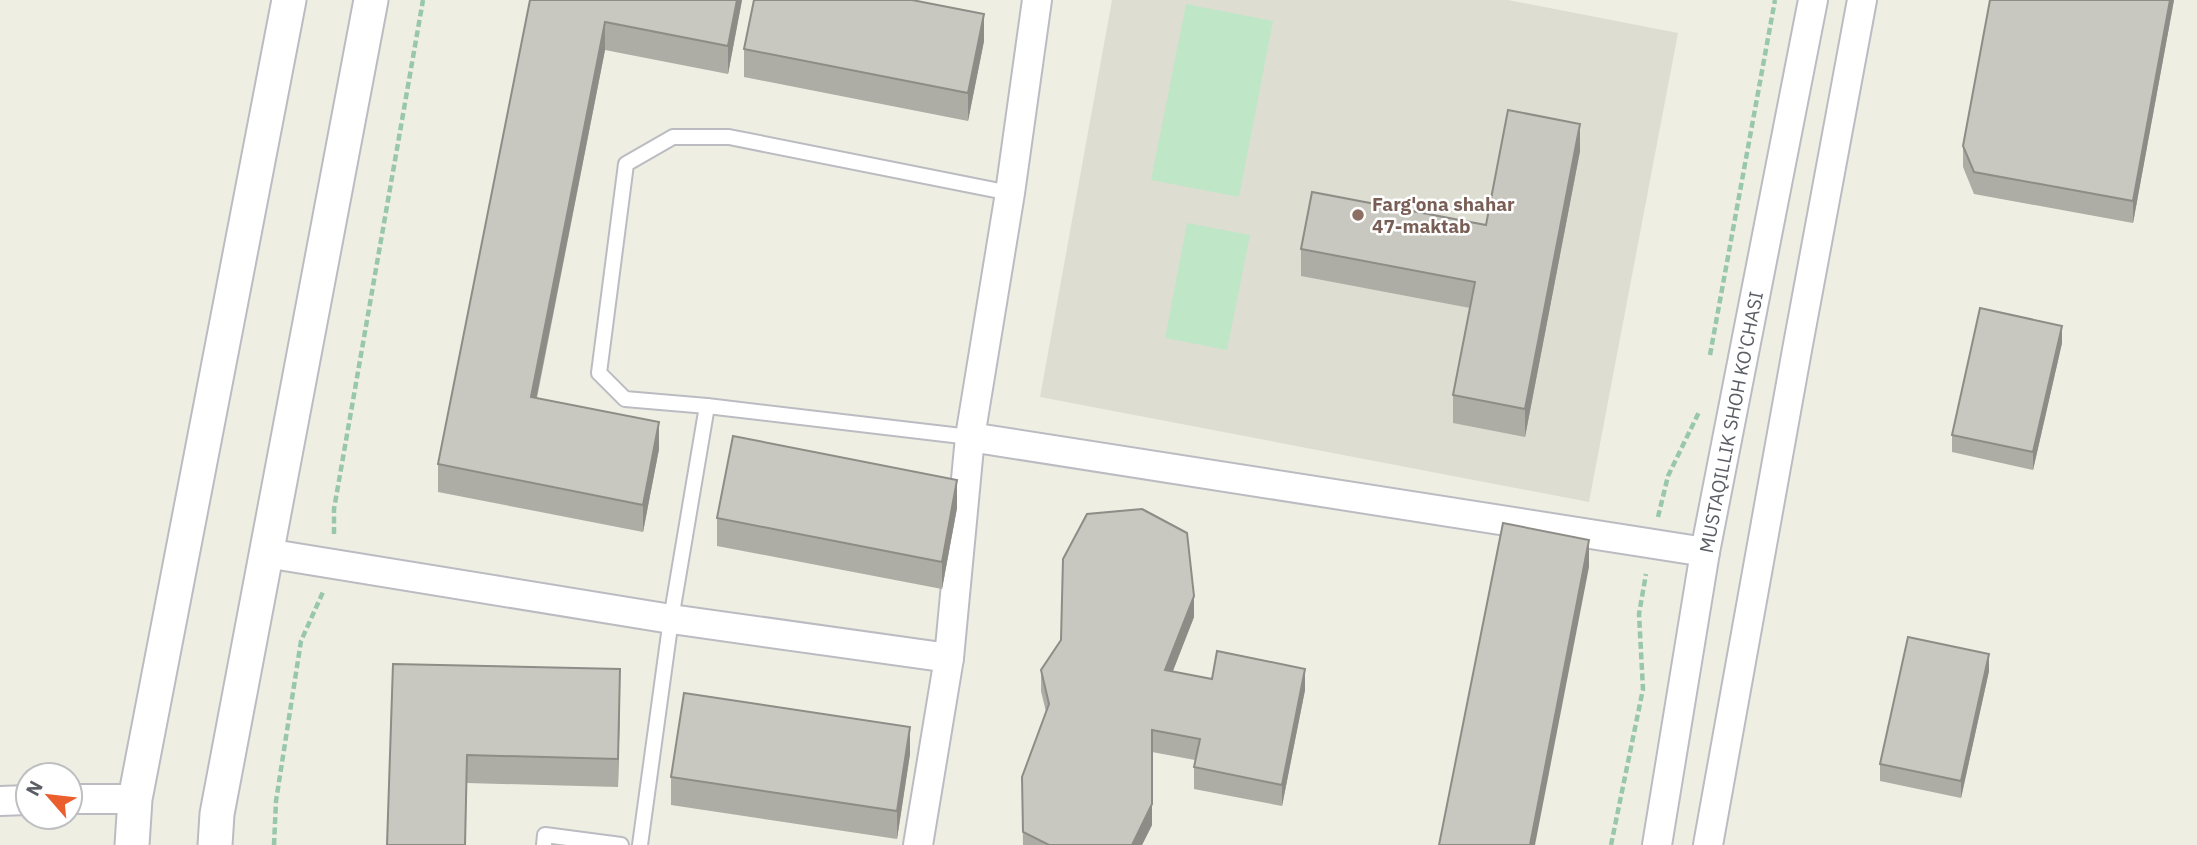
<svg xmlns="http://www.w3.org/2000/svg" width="2197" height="845" font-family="'IBM Plex Sans',sans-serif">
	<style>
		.education { fill: #deddd1 }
		.green { fill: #bfe6c7 }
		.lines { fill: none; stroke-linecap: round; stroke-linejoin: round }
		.service-casing { stroke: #bbbcc2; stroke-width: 18 }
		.minor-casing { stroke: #bbbcc2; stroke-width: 32 }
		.tertiary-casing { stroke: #bbbcc2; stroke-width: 37 }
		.path { stroke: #98c7ae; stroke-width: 4.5; stroke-dasharray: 7 3.5; stroke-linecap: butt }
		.service { stroke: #fff; stroke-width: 14 }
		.minor { stroke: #fff; stroke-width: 28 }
		.tertiary { stroke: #fff; stroke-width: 33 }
		.wall { fill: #adaca5 }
		.shaded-wall { fill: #8d8c86 }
		.building { fill: #c9c8c0; stroke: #8d8c86; stroke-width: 2 }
		.education-dot { fill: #8d6e63; stroke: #fff; stroke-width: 2.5 }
		.labels { text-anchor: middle; stroke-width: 5; stroke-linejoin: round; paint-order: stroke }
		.education-label { font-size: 19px; font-weight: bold; fill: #785e54; stroke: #fff; text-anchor: start }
		.street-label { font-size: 19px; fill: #5b5e64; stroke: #fff }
	</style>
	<rect width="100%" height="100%" fill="#eeeee3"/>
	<polygon class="education" points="1112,0 1508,0 1678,33 1589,502 1040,397"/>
	<g class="green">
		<polygon points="1186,4 1273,21 1239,197 1151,180"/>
		<polygon points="1187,223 1250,235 1227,350 1165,338"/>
	</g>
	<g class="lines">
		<defs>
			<g id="service">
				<polyline points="707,406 970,437"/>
				<polyline points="544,845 545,835 621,845"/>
				<polyline points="640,845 671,619 707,406 625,399 599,373 626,164 673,137 729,137 1010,193"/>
			</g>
			<g id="minor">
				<polyline points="1037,0 1010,193 970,437 1705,552"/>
				<polyline points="266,553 671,619 949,658"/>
				<polyline points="70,799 135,799"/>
				<polyline points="0,801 28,800"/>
				<polyline points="918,845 949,658 970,437"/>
				<polyline points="1657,845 1705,552 1813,0"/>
				<polyline points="1708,845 1797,350 1862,0"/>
			</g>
			<g id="tertiary">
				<polyline points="132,845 135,799 289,0"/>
				<polyline points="215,845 217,814 371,0"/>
			</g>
		</defs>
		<use href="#service" class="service-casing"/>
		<use href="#minor" class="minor-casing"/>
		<use href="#tertiary" class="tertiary-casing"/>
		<g class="path">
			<polyline points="1710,355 1775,0"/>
			<polyline points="1658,517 1668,476 1699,412"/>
			<polyline points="334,534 334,509 423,0"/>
			<polyline points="274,845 276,801 301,641 323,592"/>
			<polyline points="1611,845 1643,689 1639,614 1646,574"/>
		</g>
		<use href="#service" class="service"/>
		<use href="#minor" class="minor"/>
		<use href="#tertiary" class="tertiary"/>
	</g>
	<g class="wall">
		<polygon points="530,0 742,0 728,74 605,50 537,398 659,449 643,532 438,492 438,464"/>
		<polygon points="2174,0 2133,223 1974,194 1963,167 1963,146"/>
		<polygon points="984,41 968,121 744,77 744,49"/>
		<polygon points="1580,151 1525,437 1453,423 1453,395 1470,308 1301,276 1301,249 1486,225"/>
		<polygon points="2062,343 2033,470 1952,452 1952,435"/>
		<polygon points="957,508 942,589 717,546 717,518"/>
		<polygon points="1194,617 1173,671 1212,679 1305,690 1282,806 1194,789 1194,767 1195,760 1152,752 1152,825 1142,845 1023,845 1022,777 1046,712 1041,691 1041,670"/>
		<polygon points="393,664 620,697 618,787 467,783"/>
		<polygon points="1989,671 1961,798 1880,781 1880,764"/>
		<polygon points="910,754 897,839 671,805 671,777"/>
	</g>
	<g class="shaded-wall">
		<polygon points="737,0 742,0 728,74 728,46"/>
		<polygon points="2170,0 2174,0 2133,223 2133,201"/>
		<polygon points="984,14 984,41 968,121 968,93"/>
		<polygon points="605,22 605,50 531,425 531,397"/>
		<polygon points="1580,124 1580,151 1525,437 1525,409"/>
		<polygon points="2062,326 2062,343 2033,470 2033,452"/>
		<polygon points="659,422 659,449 643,532 643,505"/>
		<polygon points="957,480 957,508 942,589 942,562"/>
		<polygon points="1589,540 1589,567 1535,845 1530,845"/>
		<polygon points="1194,596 1194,617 1165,691 1165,670"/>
		<polygon points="1989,654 1989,671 1961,798 1961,781"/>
		<polygon points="620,669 620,697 618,787 618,759"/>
		<polygon points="1305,669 1305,690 1282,806 1282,785"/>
		<polygon points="910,727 910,754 897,839 897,811"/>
		<polygon points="1152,752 1152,825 1142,845 1132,845"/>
	</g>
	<g class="building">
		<polygon points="530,0 737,0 728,46 605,22 531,397 659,422 643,505 438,464"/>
		<polygon points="754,0 912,0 984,14 968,93 744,49"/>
		<polygon points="1990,0 2170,0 2133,201 1974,172 1963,146"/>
		<polygon points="1508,110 1580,124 1525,409 1453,395 1475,282 1301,249 1312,192 1486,225"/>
		<polygon points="1980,308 2062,326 2033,452 1952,435"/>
		<polygon points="733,436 957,480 942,562 717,518"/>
		<polygon points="1142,509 1187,533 1194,596 1165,670 1212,679 1217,651 1305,669 1282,785 1194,767 1200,739 1152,730 1152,804 1132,845 1049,845 1023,832 1022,777 1049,704 1041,670 1061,640 1063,559 1087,514"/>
		<polygon points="1503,523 1589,540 1530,845 1439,845"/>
		<polygon points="1908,637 1989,654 1961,781 1880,764"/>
		<polygon points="393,664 620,669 618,759 467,755 465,845 387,845"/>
		<polygon points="684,693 910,727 897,811 671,777"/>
	</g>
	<circle class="education-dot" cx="1358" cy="215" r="7"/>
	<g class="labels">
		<g class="education-label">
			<text x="1372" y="211">Farg'ona shahar<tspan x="1372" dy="22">47-maktab</tspan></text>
		</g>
		<g class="street-label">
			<text transform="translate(1731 422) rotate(-79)" y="7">MUSTAQILLIK SHOH KO'CHASI</text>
		</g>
	</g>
	<g transform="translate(49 796) rotate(298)"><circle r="33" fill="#ffffff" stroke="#bdbfc1" stroke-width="2"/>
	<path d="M0-5L12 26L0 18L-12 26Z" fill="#ea5f2d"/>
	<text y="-10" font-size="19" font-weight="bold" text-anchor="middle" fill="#5b5e64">N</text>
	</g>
</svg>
